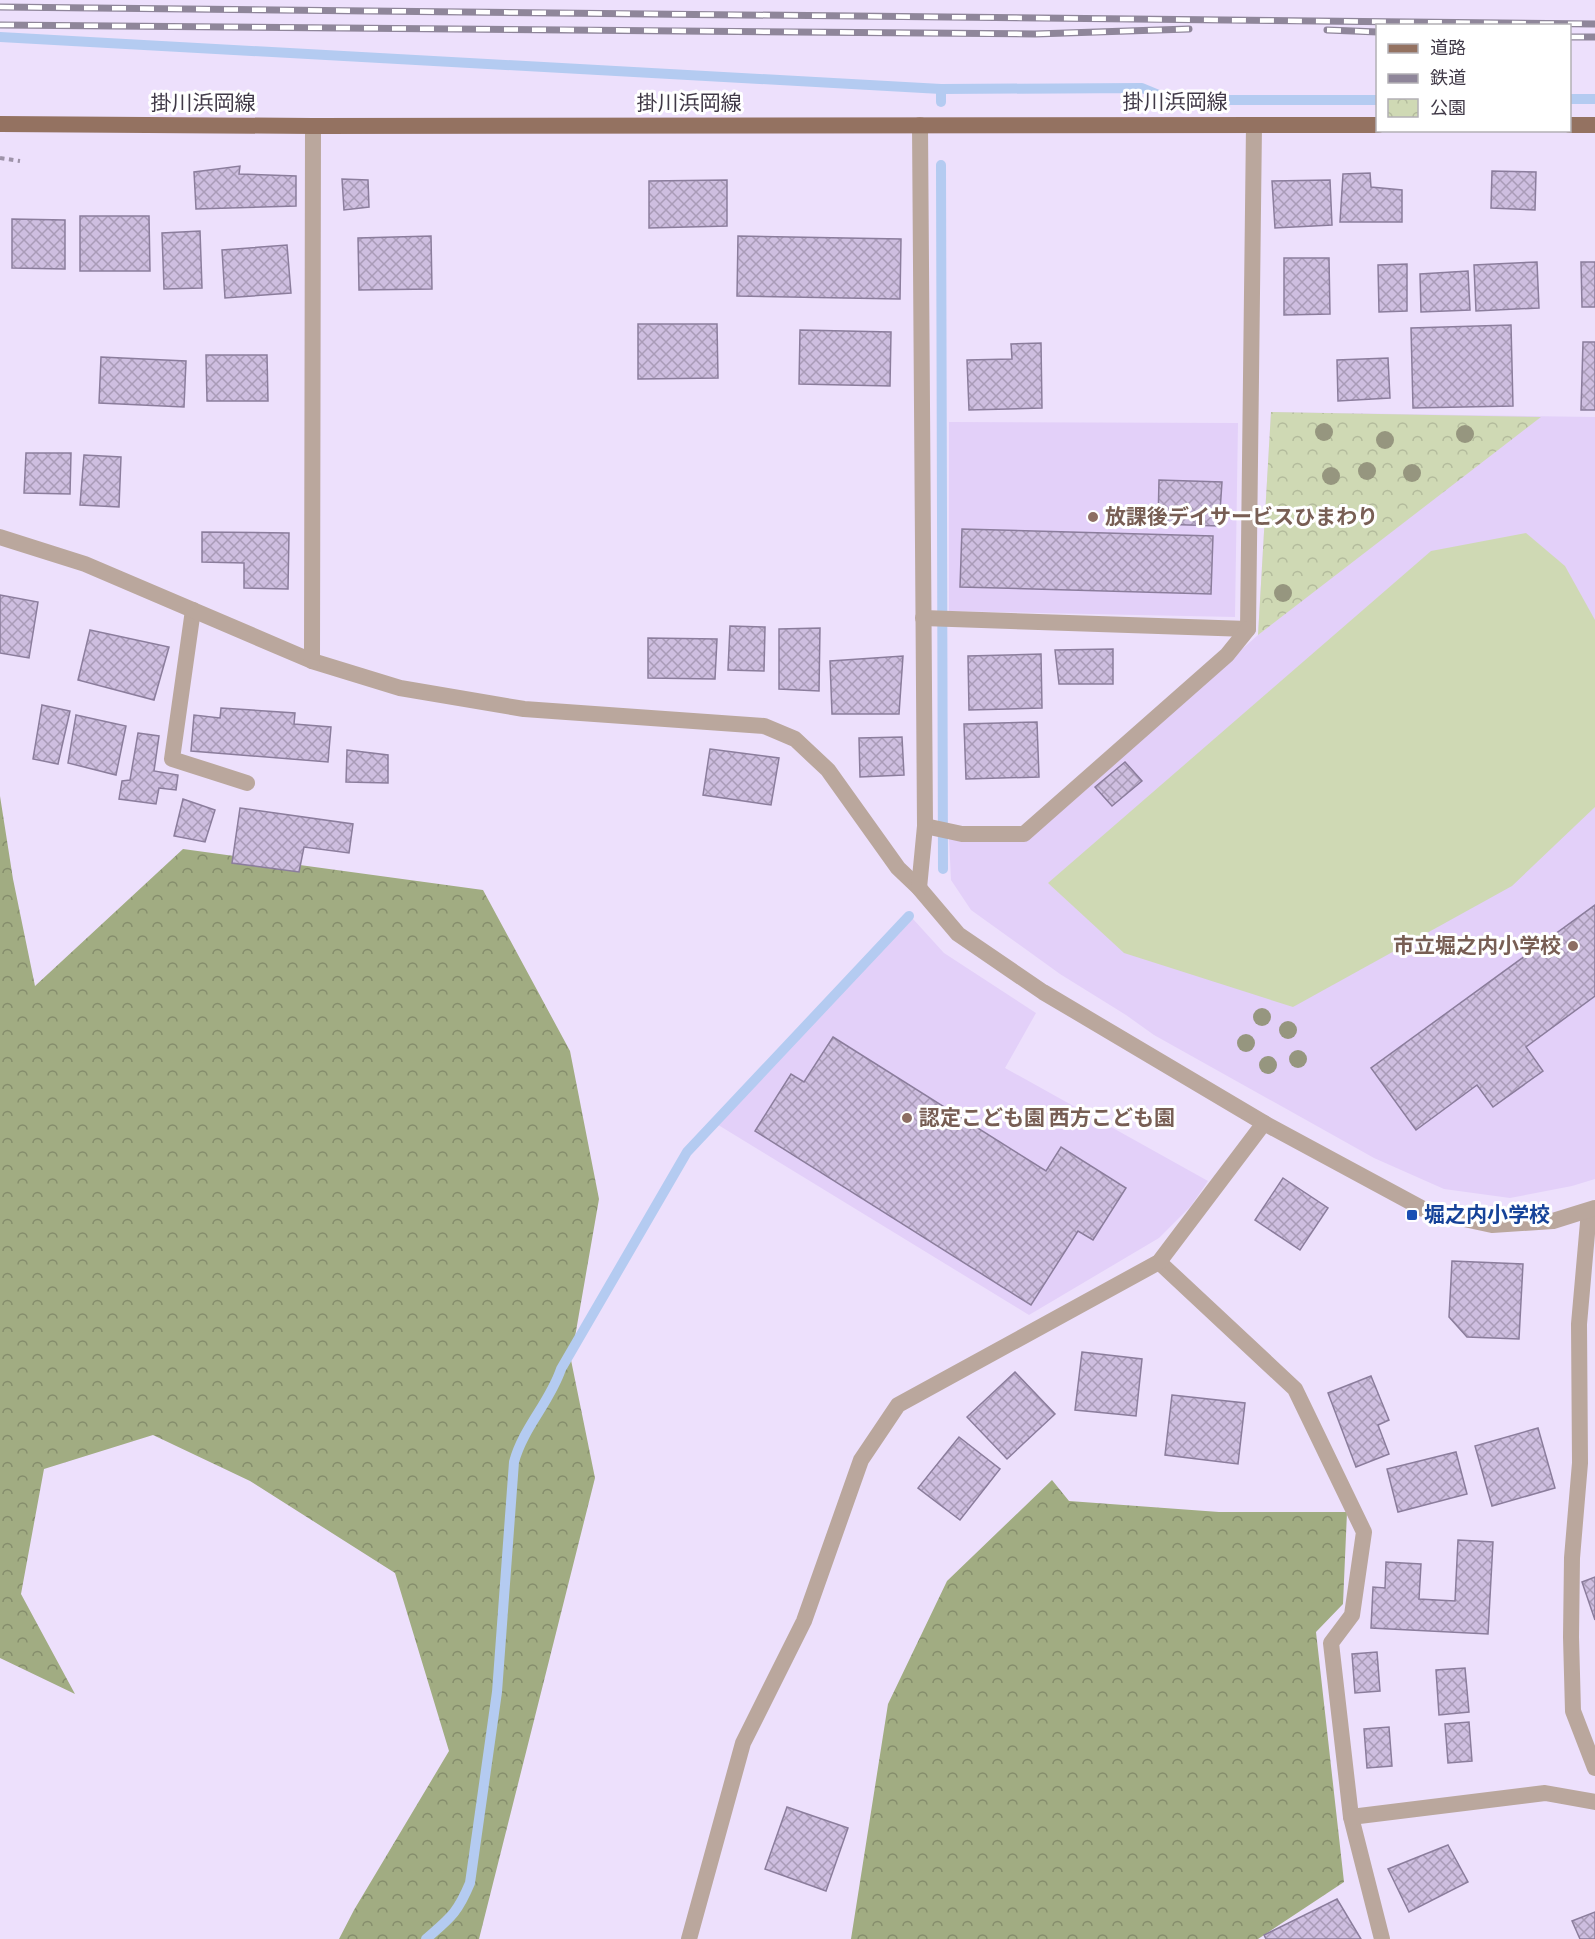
<svg xmlns="http://www.w3.org/2000/svg" width="1595" height="1939" font-family="Commissioner,'Noto Sans JP',sans-serif">
	<style>
		.built { fill: #e3d0f9 }
		.forest { fill: url(#forest-crowns) }
		.park { fill: url(#park-crowns) }
		.pitch { fill: #cfd9b4 }
		.lines { fill: none; stroke-linecap: round; stroke-linejoin: round }
		.stream { stroke: #b4cbf1; stroke-width: 10 }
		.building { fill: url(#building-cross-hatch); stroke: #8b7d9c; stroke-width: 1.5 }
		.path { stroke: #9e93a9; stroke-width: 4; stroke-dasharray: 4.5 4.5; stroke-linecap: butt }
		.service { stroke: #baa79d; stroke-width: 16 }
		.minor { stroke: #baa79d; stroke-width: 16 }
		.primary { stroke: #947261; stroke-width: 16 }
		.rail-casing { stroke: #8f869a; stroke-width: 7 }
		.rail { stroke: #fff; stroke-width: 4.5; stroke-dasharray: 14; stroke-linecap: butt }
		.tree { fill: #96967f }
		.education-dot { fill: #8d6e63; stroke: #fff; stroke-width: 2 }
		.transit-dot { fill: #1a4fb4; stroke: #fff; stroke-width: 2 }
		.labels { text-anchor: middle; stroke-width: 6; stroke-linejoin: round; paint-order: stroke }
		.street-label { font-size: 21px; fill: #403947; stroke: #fff }
		.education-label { font-size: 21px; font-weight: bold; fill: #785e54; stroke: #fff; text-anchor: start }
		.transit-label { font-size: 21px; font-weight: bold; fill: #164399; stroke: #fff; text-anchor: start }
	</style>
	<defs>
		<pattern id="forest-crowns" width="20" height="18" patternUnits="userSpaceOnUse" patternTransform="scale(1.5)"><rect width="20" height="18" fill="#a1ac82"/><path d="M2 6a3 3 0 1 1 6 0M12 15a3 3 0 1 1 6 0" fill="none" stroke="#858d6c"/></pattern>
		<pattern id="park-crowns" width="20" height="18" patternUnits="userSpaceOnUse" patternTransform="scale(1.5)"><rect width="20" height="18" fill="#cfd9b4"/><path d="M2 6a3 3 0 1 1 6 0M12 15a3 3 0 1 1 6 0" fill="none" stroke="#b3bb9c"/></pattern>
		<pattern id="building-cross-hatch" width="8" height="8" patternUnits="userSpaceOnUse" patternTransform="scale(1.5)"><rect width="8" height="8" fill="#cebee0"/><path d="M0 0l8 8M0 8l8-8" fill="none" stroke="#a99bb7"/></pattern>
	</defs>
	<rect width="100%" height="100%" fill="#ede0fc"/>
	<g class="built">
		<polygon points="1271,412 1595,417 1595,1179 1572,1186 1510,1198 1444,1189 1374,1158 1154,1035 1126,1015 1060,974 971,910 951,880 949,838 1025,840 1258,635"/>
		<polygon points="949,422 1238,423 1235,617 949,611"/>
		<polygon points="913,919 944,953 1036,1013 1005,1068 1208,1181 1191,1206 1159,1238 1029,1315 715,1123"/>
	</g>
	<g class="forest">
		<polygon points="0,796 13,879 35,986 183,849 483,890 570,1051 599,1199 571,1360 595,1478 479,1939 339,1939 354,1910 449,1751 395,1573 250,1481 153,1435 44,1469 21,1594 75,1694 0,1658"/>
		<polygon points="1052,1480 1069,1501 1219,1512 1347,1512 1343,1604 1316,1632 1344,1882 1258,1939 851,1939 888,1704 947,1581"/>
	</g>
	<polygon class="park" points="1271,412 1541,417 1258,635"/>
	<polygon class="pitch" points="1526,533 1565,566 1595,620 1595,807 1512,886 1293,1007 1124,953 1048,883 1431,551"/>
	<g class="lines">
		<g class="stream">
			<polyline points="0,37 941,89 1142,88 1171,100 1378,100"/>
			<polyline points="941,89 941,102"/>
			<polyline points="1570,99 1595,99"/>
			<polyline points="941,165 943,869"/>
			<path d="M 426,1939 C 450,1918 457,1914 470,1883 L 497,1692 L 514,1462 C 523,1428 550,1402 561,1369 L 687,1152 L 909,916"/>
		</g>
	</g>
	<g class="building">
		<polygon points="240,166 239,174 296,176 296,206 196,209 194,172"/>
		<polygon points="1492,171 1536,172 1535,210 1491,208"/>
		<polygon points="1370,173 1371,187 1402,190 1402,222 1340,222 1343,174"/>
		<polygon points="342,179 368,180 369,207 344,210"/>
		<polygon points="727,180 727,226 649,228 649,181"/>
		<polygon points="1330,180 1332,225 1275,228 1272,181"/>
		<polygon points="80,216 149,216 150,271 80,271"/>
		<polygon points="12,219 65,220 65,269 12,268"/>
		<polygon points="200,231 202,288 164,289 162,233"/>
		<polygon points="431,236 432,289 359,290 358,238"/>
		<polygon points="738,236 901,239 900,299 737,296"/>
		<polygon points="287,245 291,293 225,298 222,250"/>
		<polygon points="1284,258 1329,258 1330,314 1284,315"/>
		<polygon points="1537,262 1539,308 1476,311 1474,265"/>
		<polygon points="1581,262 1595,262 1595,307 1582,307"/>
		<polygon points="1407,264 1407,311 1379,312 1378,265"/>
		<polygon points="1468,271 1470,310 1421,312 1420,274"/>
		<polygon points="638,324 717,324 718,378 638,379"/>
		<polygon points="1511,325 1513,406 1413,408 1411,328"/>
		<polygon points="800,330 891,332 890,386 799,384"/>
		<polygon points="1583,342 1595,342 1595,410 1581,410"/>
		<polygon points="1041,343 1042,408 969,410 967,360 1012,359 1011,344"/>
		<polygon points="206,355 267,355 268,401 207,401"/>
		<polygon points="101,357 186,361 184,407 99,403"/>
		<polygon points="1388,358 1390,398 1338,401 1337,360"/>
		<polygon points="26,453 71,453 70,494 24,493"/>
		<polygon points="84,455 121,457 119,507 80,505"/>
		<polygon points="1159,480 1222,482 1219,526 1158,524"/>
		<polygon points="962,529 1213,536 1211,594 960,587"/>
		<polygon points="202,532 289,533 288,589 244,588 244,563 202,562"/>
		<polygon points="0,595 38,602 29,658 0,653"/>
		<polygon points="730,626 765,627 764,671 728,670"/>
		<polygon points="820,628 819,691 779,689 779,629"/>
		<polygon points="90,630 169,647 154,700 78,680"/>
		<polygon points="648,638 717,639 715,679 648,678"/>
		<polygon points="1113,649 1113,684 1059,684 1055,650"/>
		<polygon points="1041,654 1042,708 969,710 968,656"/>
		<polygon points="903,656 899,714 832,714 830,661"/>
		<polygon points="42,705 70,711 58,764 33,759"/>
		<polygon points="221,708 295,713 294,724 331,727 328,762 191,751 194,715 220,718"/>
		<polygon points="76,715 126,726 116,775 68,763"/>
		<polygon points="1037,722 1039,777 966,779 964,724"/>
		<polygon points="138,733 159,736 154,771 178,775 176,790 159,788 156,804 119,799 122,781 130,780"/>
		<polygon points="902,737 904,775 860,777 859,738"/>
		<polygon points="710,749 779,758 771,805 703,795"/>
		<polygon points="347,750 388,755 388,783 346,782"/>
		<polygon points="1125,762 1142,781 1112,806 1095,787"/>
		<polygon points="183,799 215,810 205,842 174,836"/>
		<polygon points="240,808 353,824 349,853 304,847 299,872 232,863"/>
		<polygon points="1595,905 1595,996 1526,1047 1543,1071 1493,1107 1477,1085 1416,1130 1371,1068"/>
		<polygon points="833,1037 1046,1171 1061,1147 1126,1188 1093,1240 1078,1231 1031,1305 755,1131 791,1074 804,1082"/>
		<polygon points="1283,1178 1328,1208 1300,1250 1255,1220"/>
		<polygon points="1452,1261 1523,1264 1519,1339 1467,1337 1449,1317"/>
		<polygon points="1082,1352 1142,1359 1136,1416 1075,1410"/>
		<polygon points="1015,1372 1055,1414 1007,1459 967,1417"/>
		<polygon points="1371,1376 1389,1420 1378,1425 1389,1454 1356,1467 1328,1393"/>
		<polygon points="1172,1395 1245,1403 1238,1464 1165,1455"/>
		<polygon points="1538,1428 1555,1488 1492,1506 1475,1446"/>
		<polygon points="959,1437 1000,1469 960,1520 918,1488"/>
		<polygon points="1456,1452 1467,1494 1398,1512 1387,1469"/>
		<polygon points="1458,1540 1493,1542 1488,1634 1371,1628 1373,1587 1385,1588 1386,1562 1421,1564 1419,1599 1455,1601"/>
		<polygon points="1595,1577 1595,1620 1582,1582"/>
		<polygon points="1377,1652 1380,1691 1355,1693 1352,1654"/>
		<polygon points="1465,1668 1469,1712 1439,1715 1436,1670"/>
		<polygon points="1469,1722 1472,1761 1448,1763 1445,1724"/>
		<polygon points="1389,1727 1392,1766 1367,1768 1364,1729"/>
		<polygon points="787,1807 848,1828 826,1891 765,1869"/>
		<polygon points="1448,1845 1468,1882 1409,1912 1388,1869"/>
		<polygon points="1337,1899 1361,1939 1266,1939 1264,1935"/>
		<polygon points="1595,1912 1595,1939 1580,1939 1572,1921"/>
	</g>
	<g class="lines">
		<polyline class="path" points="0,158 20,161"/>
		<g class="service">
			<polyline points="193,610 172,759 247,783"/>
			<polyline points="1589,1211 1579,1324 1580,1463 1572,1558 1571,1637 1573,1711 1595,1768"/>
		</g>
		<g class="minor">
			<polyline points="0,537 85,564 312,661 400,688 524,709 764,726 795,739 828,770 898,868 919,888 958,934 1043,992 1264,1123 1427,1211 1492,1225 1553,1221 1595,1208"/>
			<polyline points="923,618 1248,629 1254,125"/>
			<polyline points="312,661 313,126"/>
			<polyline points="925,826 962,834 1024,834 1227,655 1248,629"/>
			<polyline points="919,888 925,826 920,125"/>
			<polyline points="1159,1262 1295,1389 1364,1532 1352,1615 1331,1643 1351,1817 1382,1939"/>
			<polyline points="1351,1817 1545,1793 1595,1802"/>
			<polyline points="689,1939 743,1743 804,1621 861,1460 898,1405 1159,1262 1264,1123"/>
		</g>
		<g class="primary">
			<polyline points="0,124 313,126 1378,125"/>
			<polyline points="1570,125 1595,125"/>
		</g>
		<defs>
			<g id="rail">
				<polyline points="0,7 1595,24"/>
				<polyline points="0,25 1035,34 1189,29"/>
				<polyline points="1327,30 1378,32"/>
				<polyline points="1570,37 1595,37"/>
			</g>
		</defs>
		<use href="#rail" class="rail-casing"/>
		<use href="#rail" class="rail"/>
	</g>
	<g class="tree">
		<circle cx="1324" cy="432" r="9"/>
		<circle cx="1465" cy="434" r="9"/>
		<circle cx="1385" cy="440" r="9"/>
		<circle cx="1367" cy="471" r="9"/>
		<circle cx="1412" cy="473" r="9"/>
		<circle cx="1331" cy="476" r="9"/>
		<circle cx="1283" cy="593" r="9"/>
		<circle cx="1262" cy="1017" r="9"/>
		<circle cx="1288" cy="1030" r="9"/>
		<circle cx="1246" cy="1043" r="9"/>
		<circle cx="1298" cy="1059" r="9"/>
		<circle cx="1268" cy="1065" r="9"/>
	</g>
	<g class="education-dot">
		<circle cx="1093" cy="517" r="6"/>
		<circle cx="1573" cy="946" r="6"/>
		<circle cx="907" cy="1118" r="6"/>
	</g>
	<rect class="transit-dot" x="1406" y="1209" width="12" height="12" rx="3"/>
	<g class="labels">
		<g class="street-label">
			<text x="1175" y="109">掛川浜岡線</text>
			<text x="203" y="110">掛川浜岡線</text>
			<text x="689" y="110">掛川浜岡線</text>
		</g>
		<g class="education-label">
			<text x="1105" y="524">放課後デイサービスひまわり</text>
			<text x="1561" y="953" text-anchor="end">市立堀之内小学校</text>
			<text x="919" y="1125">認定こども園 西方こども園</text>
		</g>
		<g class="transit-label">
			<text x="1424" y="1222">堀之内小学校</text>
		</g>
	</g>
	<rect x="1376" y="24" width="195" height="108" fill="#ffffff" stroke="#b3b0b5" stroke-width="1.5"/>
	<rect x="1388" y="44" width="30" height="9" fill="#947261" stroke="#b3b0b5" stroke-width="1.5"/>
	<text x="1430" y="54" font-size="18" fill="#403947">道路</text>
	<rect x="1388" y="74" width="30" height="9" fill="#8f869a" stroke="#b3b0b5" stroke-width="1.5"/>
	<text x="1430" y="84" font-size="18" fill="#403947">鉄道</text>
	<rect x="1388" y="99" width="30" height="18" fill="url(#park-crowns)" stroke="#b3b0b5" stroke-width="1.5"/>
	<text x="1430" y="114" font-size="18" fill="#403947">公園</text>
</svg>
